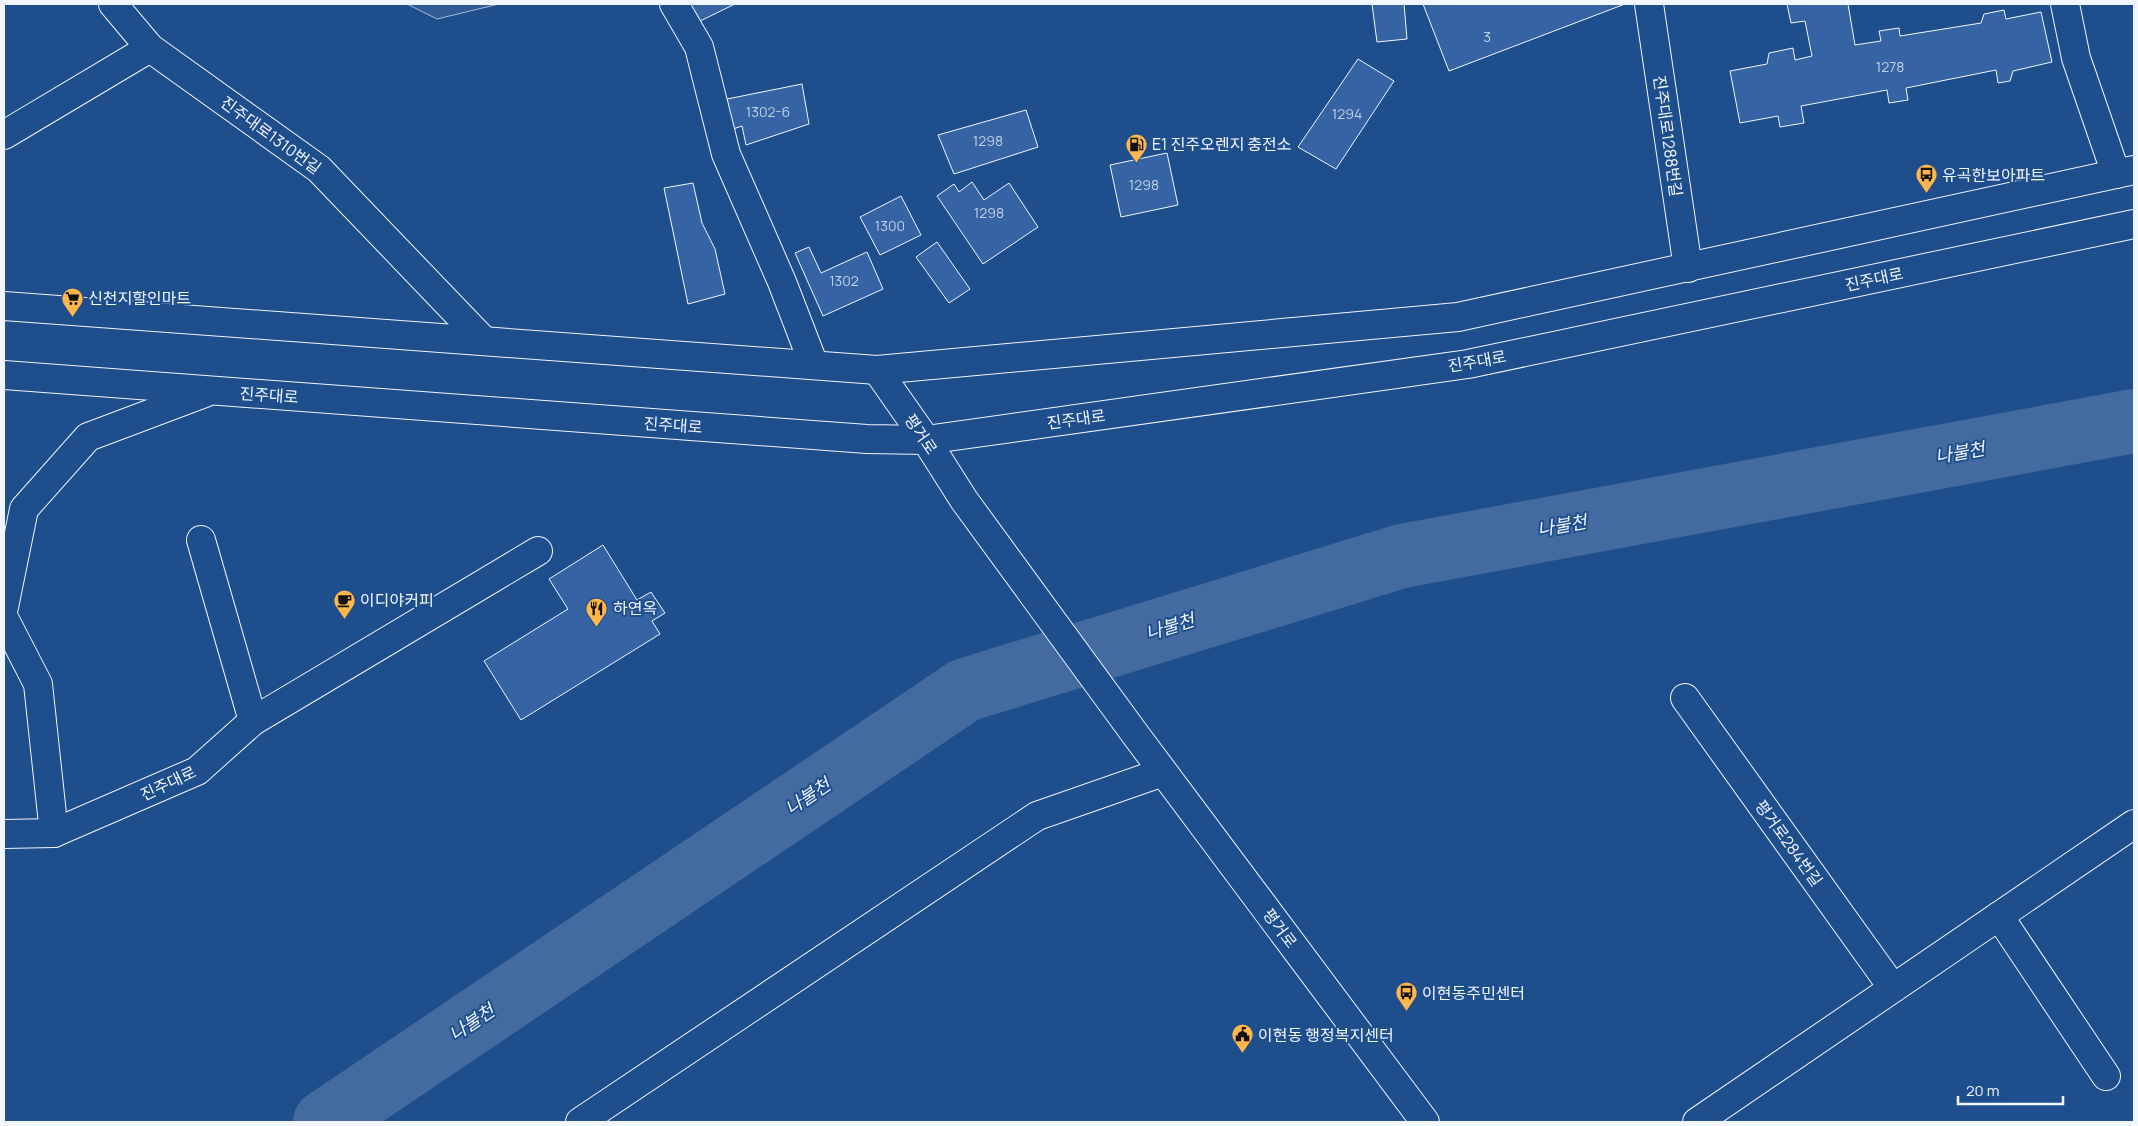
<svg xmlns="http://www.w3.org/2000/svg" width="2138" height="1126" font-family="Manrope,'Noto Sans KR',sans-serif">
	<style>
		.green { fill: #305b95; stroke: #a8bbd7 }
		.lines { fill: none; stroke-linecap: round; stroke-linejoin: round }
		.river { stroke: #446ba0; stroke-width: 64 }
		.building { fill: #3563a3; stroke: #f2f6ff }
		.minor-casing { stroke: #f2f6ff; stroke-width: 30 }
		.minor { stroke: #1f4e8c; stroke-width: 28 }
		.labels { text-anchor: middle; stroke-width: 4; stroke-linejoin: round; paint-order: stroke }
		.number-label { font-size: 14px; fill: #c3d1e8 }
		.street-label { font-size: 16px; fill: #f2f6ff; stroke: #1f4e8c }
		.poi-label { font-size: 16px; fill: #f2f6ff; stroke: #1f4e8c; text-anchor: start }
		.water-label { font-size: 18px; font-style: italic; fill: #f2f6ff; stroke: #1f4e8c }
	</style>
	<rect width="100%" height="100%" fill="#1f4e8c"/>
	<polygon class="green" points="407,4 499,4 437,19"/>
	<g class="lines">
		<polyline class="river" points="325,1122 965,690 1402,556 2134,421"/>
	</g>
	<g class="building">
		<polygon points="687,4 735,4 696,23"/>
		<polygon points="1372,4 1404,4 1407,39 1377,42"/>
		<polygon points="1423,4 1625,4 1449,71"/>
		<polygon points="1787,4 1851,4 1848,4 1855,45 1881,41 1879,31 1899,28 1900,36 1981,23 1984,14 2004,10 2006,19 2041,12 2052,62 2013,71 2010,81 1998,83 1996,70 1906,88 1908,100 1889,103 1887,90 1801,106 1804,123 1780,127 1778,116 1740,123 1730,71 1767,64 1769,53 1793,48 1795,60 1812,56 1805,21 1791,23"/>
		<polygon points="1358,59 1394,81 1336,169 1298,147"/>
		<polygon points="802,84 809,124 746,145 742,126 733,129 727,99"/>
		<polygon points="1026,110 1038,147 954,174 938,135"/>
		<polygon points="1167,153 1178,205 1121,217 1110,165"/>
		<polygon points="972,182 984,200 1009,183 1038,227 983,264 937,196 954,184 959,192"/>
		<polygon points="693,183 702,223 715,249 725,294 688,304 664,188"/>
		<polygon points="901,196 921,235 880,255 860,217"/>
		<polygon points="937,242 970,289 949,303 916,257"/>
		<polygon points="809,247 821,273 867,252 883,289 823,316 795,253"/>
		<polygon points="603,545 637,600 651,592 665,613 652,621 660,634 521,720 484,661 568,609 549,579"/>
	</g>
	<g class="lines">
		<defs>
			<g id="minor">
				<polyline points="113,4 150,48 319,169 484,341"/>
				<polyline points="674,4 699,47 726,154 782,282 814,365"/>
				<polyline points="1649,4 1688,268"/>
				<polyline points="2065,4 2076,58 2116,174"/>
				<polyline points="4,135 150,48"/>
				<polyline points="4,306 877,370 1458,317 2134,170"/>
				<polyline points="877,370 926,440 964,500 1135,734 1425,1122"/>
				<polyline points="4,375 867,439 926,440 1468,364 2134,224"/>
				<polyline points="201,540 253,721"/>
				<polyline points="4,607 24,509 88,437 205,393"/>
				<polyline points="4,618 38,684 54,833"/>
				<polyline points="1685,698 1893,988"/>
				<polyline points="4,834 54,833 197,771 253,721 538,551"/>
				<polyline points="1999,916 2106,1076"/>
				<polyline points="580,1122 1037,816 1163,772"/>
				<polyline points="1697,1122 2134,824"/>
			</g>
		</defs>
		<use href="#minor" class="minor-casing"/>
		<use href="#minor" class="minor"/>
	</g>
	<defs>
		<symbol id="fuel-pin" viewBox="-11 -11 22 30"><path d="M0 17L-7.5 6A9.5 9.5 0 1 1 7.5 6Z" fill="#ffb74d" stroke="#1f4e8c"/><path d="M-5.5-6h7V0h2V4h1.3V-2.5L3-4.5l.8-.8L6-3V5H2.5V1h-1V6h-7ZM-4.2-4.7v3.2H.2V-4.7Z" fill="#111"/></symbol>
		<symbol id="bus-pin" viewBox="-11 -11 22 30"><path d="M0 17L-7.5 6A9.5 9.5 0 1 1 7.5 6Z" fill="#ffb74d" stroke="#1f4e8c"/><path d="M-5-6H5V4H4V6H2V4H-2V6H-4V4H-5ZM-3.5-4V0h7V-4ZM-3.5 1.2v1.5H-2V1.2ZM2 1.2v1.5H3.5V1.2Z" fill="#111"/></symbol>
		<symbol id="supermarket-pin" viewBox="-11 -11 22 30"><path d="M0 17L-7.5 6A9.5 9.5 0 1 1 7.5 6Z" fill="#ffb74d" stroke="#1f4e8c"/><path d="M-6-5.5h2.5l.6 2H6L4.5 2H-2.5L-4.4-4H-6ZM-1.5 3.2a1.3 1.3 0 1 0 .1 0ZM3 3.2a1.3 1.3 0 1 0 .1 0Z" fill="#111"/></symbol>
		<symbol id="cafe-pin" viewBox="-11 -11 22 30"><path d="M0 17L-7.5 6A9.5 9.5 0 1 1 7.5 6Z" fill="#ffb74d" stroke="#1f4e8c"/><path d="M-5.5-4.5H6V0H3Q3 3.5 0 3.5H-2.5Q-5.5 3.5-5.5 0ZM3-3.2v2h1.7v-2ZM-6 4.5H4V6H-6Z" fill="#111"/></symbol>
		<symbol id="restaurant-pin" viewBox="-11 -11 22 30"><path d="M0 17L-7.5 6A9.5 9.5 0 1 1 7.5 6Z" fill="#ffb74d" stroke="#1f4e8c"/><path d="M-5-6h1v4h1v-4h1v4h1v-4h1v5L-1.5 .5V6h-2V.5L-5-1ZM5-6V6H3V1.5H1.5Q1.5-4 5-6Z" fill="#111"/></symbol>
		<symbol id="civic-pin" viewBox="-11 -11 22 30"><path d="M0 17L-7.5 6A9.5 9.5 0 1 1 7.5 6Z" fill="#ffb74d" stroke="#1f4e8c"/><path d="M-.6-6.5H3V-4.5H.6V-3L4-1V1h2V6H-6V1h2V-1L-.6-3ZM-1.2 2.5V6h2.4V2.5Z" fill="#111"/></symbol>
	</defs>
	<g fill-rule="evenodd">
		<use href="#fuel-pin" x="1124" y="132" width="25" height="34"/>
		<use href="#bus-pin" x="1914" y="162" width="25" height="34"/>
		<use href="#supermarket-pin" x="60" y="286" width="25" height="34"/>
		<use href="#cafe-pin" x="332" y="588" width="25" height="34"/>
		<use href="#restaurant-pin" x="584" y="596" width="25" height="34"/>
		<use href="#bus-pin" x="1394" y="980" width="25" height="34"/>
		<use href="#civic-pin" x="1230" y="1022" width="25" height="34"/>
	</g>
	<g class="labels">
		<g class="number-label">
			<text x="1487" y="42">3</text>
			<text x="1890" y="72">1278</text>
			<text x="768" y="117">1302-6</text>
			<text x="1347" y="119">1294</text>
			<text x="988" y="146">1298</text>
			<text x="1144" y="190">1298</text>
			<text x="989" y="218">1298</text>
			<text x="890" y="231">1300</text>
			<text x="844" y="286">1302</text>
		</g>
		<g class="street-label">
			<text transform="translate(271 135) rotate(36)" y="6">진주대로1310번길</text>
			<text transform="translate(1668 136) rotate(82)" y="6">진주대로1288번길</text>
			<text transform="translate(1874 279) rotate(-12)" y="6">진주대로</text>
			<text transform="translate(1477 361) rotate(-10)" y="6">진주대로</text>
			<text transform="translate(269 395) rotate(4)" y="6">진주대로</text>
			<text transform="translate(1076 419) rotate(-8)" y="6">진주대로</text>
			<text transform="translate(673 425) rotate(4)" y="6">진주대로</text>
			<text transform="translate(921 434) rotate(56)" y="6">평거로</text>
			<text transform="translate(168 783) rotate(-25)" y="6">진주대로</text>
			<text transform="translate(1789 843) rotate(54)" y="6">평거로284번길</text>
			<text transform="translate(1280 928) rotate(53)" y="6">평거로</text>
		</g>
		<g class="poi-label">
			<text x="1152" y="150">E1 진주오렌지 충전소</text>
			<text x="1942" y="181">유곡한보아파트</text>
			<text x="88" y="304">신천지할인마트</text>
			<text x="360" y="606">이디야커피</text>
			<text x="613" y="614">하연옥</text>
			<text x="1422" y="999">이현동주민센터</text>
			<text x="1258" y="1041">이현동 행정복지센터</text>
		</g>
		<g class="water-label">
			<text transform="translate(1960 453) rotate(-10)" y="6">나불천</text>
			<text transform="translate(1562 526) rotate(-10)" y="6">나불천</text>
			<text transform="translate(1170 627) rotate(-17)" y="6">나불천</text>
			<text transform="translate(808 797) rotate(-34)" y="6">나불천</text>
			<text transform="translate(472 1023) rotate(-34)" y="6">나불천</text>
		</g>
	</g>
	<rect width="2138" height="1126" fill="none" stroke="#f2f6ff" stroke-width="10"/>
	<path d="M1958 1096v8h105v-8" fill="none" stroke="#f2f6ff" stroke-width="2.5"/>
	<text x="1966" y="1096" font-size="15" fill="#f2f6ff" stroke="#1f4e8c" stroke-width="4" paint-order="stroke">20 m</text>
</svg>
